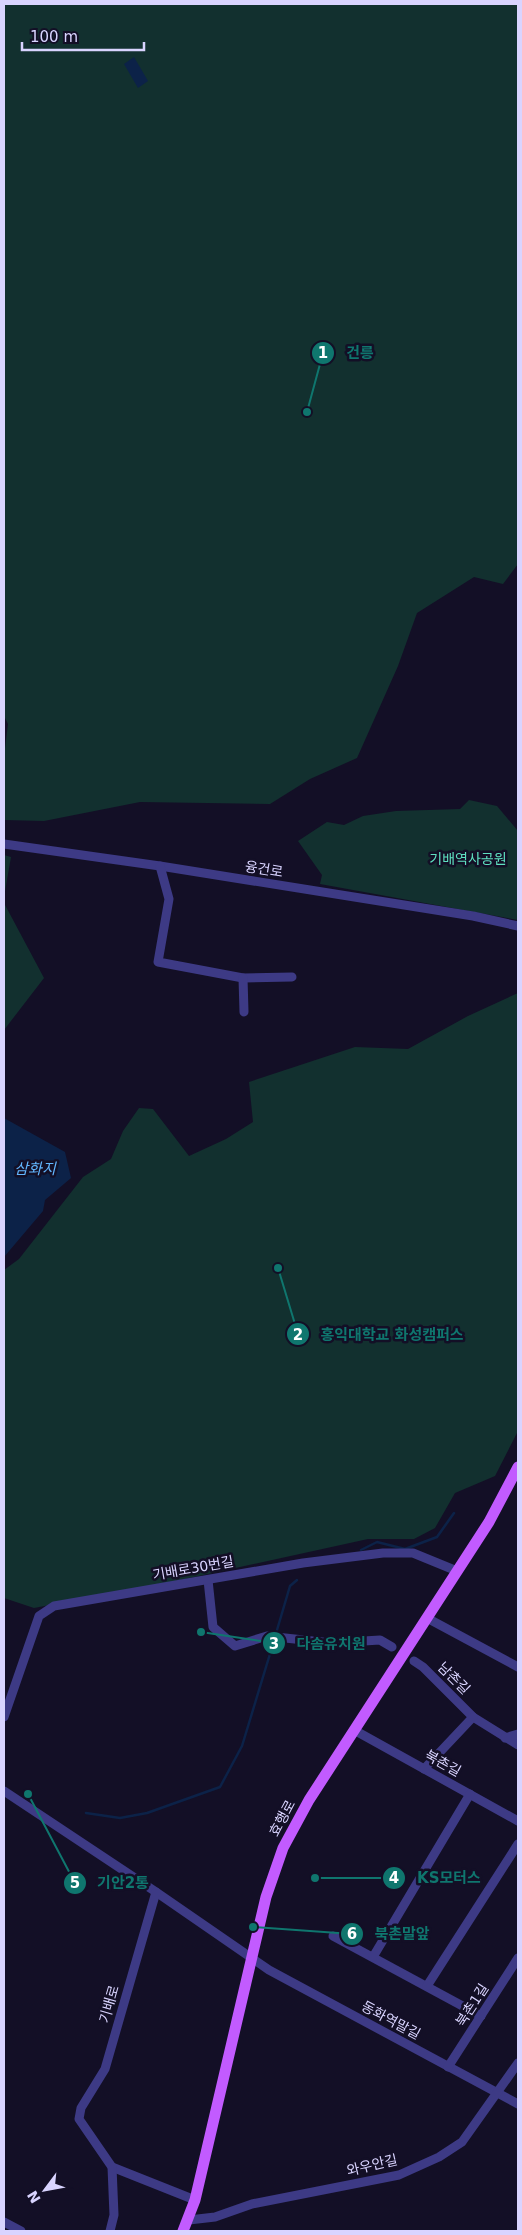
<svg xmlns="http://www.w3.org/2000/svg" width="522" height="2235" font-family="'DejaVu Sans','Noto Sans KR',sans-serif">
	<style>
		.green { fill: #12302f }
		.water { fill: #0c2248 }
		.lines { fill: none; stroke-linecap: round; stroke-linejoin: round }
		.stream { stroke: #0c2248; stroke-width: 2.5 }
		.minor { stroke: #3d3a85; stroke-width: 9 }
		.major { stroke: #c25bff; stroke-width: 11 }
		.labels { text-anchor: middle; stroke-width: 5; stroke-linejoin: round; paint-order: stroke }
		.park-label { font-size: 14px; fill: #5fe0c0; stroke: #130f26 }
		.street-label { font-size: 14px; fill: #d9d4ff; stroke: #130f26 }
		.water-label { font-size: 15px; font-style: italic; fill: #62b6ff; stroke: #130f26 }
		.leader { fill: none; stroke: #0f766e; stroke-width: 2 }
		.callout-dot { fill: #0f766e; stroke: #130f26; stroke-width: 2 }
		.mark-label { font-size: 15px; text-anchor: middle; font-weight: bold; fill: #fff }
		.callout-label { font-size: 15px; text-anchor: middle; font-weight: bold; fill: #0f766e; stroke: #130f26; stroke-width: 5; stroke-linejoin: round; paint-order: stroke }
	</style>
	<rect width="100%" height="100%" fill="#130f26"/>
	<g class="green">
		<polygon points="4,4 518,4 518,564 503,584 474,577 417,613 398,666 357,758 310,779 270,804 140,802 44,821 4,820 4,756 8,724 4,716"/>
		<polygon points="469,800 497,806 518,831 518,920 320,884 322,875 298,841 327,822 344,825 363,816 396,811 460,809"/>
		<polygon points="4,855 11,857 4,897"/>
		<polygon points="4,903 44,978 4,1030"/>
		<polygon points="518,993 518,1431 495,1476 455,1493 435,1528 414,1539 368,1539 171,1582 34,1608 4,1598 4,1270 19,1259 83,1177 111,1159 123,1131 139,1108 153,1109 189,1156 226,1139 253,1122 249,1082 355,1047 408,1049 468,1016"/>
	</g>
	<g class="water">
		<polygon points="134,57 148,81 138,88 124,64"/>
		<polygon points="4,1118 65,1152 71,1178 45,1200 43,1211 4,1257"/>
	</g>
	<g class="lines">
		<g class="stream">
			<polyline points="361,1550 377,1542 405,1549 437,1537 454,1513"/>
			<polyline points="277,1630 290,1586 297,1580"/>
			<polyline points="86,1813 120,1818 147,1813 220,1787 242,1746 273,1644"/>
		</g>
		<g class="minor">
			<polyline points="4,844 160,866 473,916 518,926"/>
			<polyline points="160,866 169,899 158,962 243,978 292,977"/>
			<polyline points="243,978 244,1012"/>
			<polyline points="208,1580 213,1627 235,1646 267,1636 331,1643 380,1640 392,1647"/>
			<polyline points="427,1618 518,1667"/>
			<polyline points="414,1661 423,1667 473,1717 518,1745"/>
			<polyline points="4,1717 39,1616 54,1606 303,1563 383,1553 413,1553 457,1571"/>
			<polyline points="354,1730 518,1821"/>
			<polyline points="505,1738 518,1734"/>
			<polyline points="424,1769 473,1717"/>
			<polyline points="4,1791 156,1892 269,1970 518,2104"/>
			<polyline points="333,1936 481,2016"/>
			<polyline points="373,1957 470,1794"/>
			<polyline points="427,1986 518,1844"/>
			<polyline points="448,2067 518,1958"/>
			<polyline points="112,2167 195,2200"/>
			<polyline points="189,2220 215,2217 252,2204 399,2175 439,2157 462,2142 518,2063"/>
			<polyline points="4,2222 21,2231"/>
			<polyline points="110,2231 114,2215 112,2167 79,2119 81,2108 105,2069 156,1892"/>
		</g>
		<polyline class="major" points="183,2231 195,2200 266,1897 283,1848 309,1800 489,1522 518,1467"/>
	</g>
	<g class="labels">
		<g class="park-label">
			<text x="468" y="864">기배역사공원</text>
		</g>
		<g class="street-label">
			<text transform="translate(264 869) rotate(9)" y="5">융건로</text>
			<text transform="translate(193 1568) rotate(-10)" y="5">기배로30번길</text>
			<text transform="translate(454 1678) rotate(45)" y="5">남촌길</text>
			<text transform="translate(443 1763) rotate(29)" y="5">북촌길</text>
			<text transform="translate(282 1818) rotate(-62)" y="5">효행로</text>
			<text transform="translate(109 2004) rotate(-74)" y="5">기배로</text>
			<text transform="translate(472 2005) rotate(-57)" y="5">북촌1길</text>
			<text transform="translate(391 2020) rotate(28)" y="5">동화역말길</text>
			<text transform="translate(372 2165) rotate(-13)" y="5">와우안길</text>
		</g>
		<g class="water-label">
			<text x="35" y="1174">삼화지</text>
		</g>
	</g>
	<path class="leader" d="M307 412L323 353M278 1268L298 1334M201 1632L274 1643M315 1878L394 1878M28 1794L75 1883M253 1927L352 1934"/>
	<g class="callout-dot">
		<circle cx="307" cy="412" r="5"/>
		<circle cx="278" cy="1268" r="5"/>
		<circle cx="201" cy="1632" r="5"/>
		<circle cx="315" cy="1878" r="5"/>
		<circle cx="28" cy="1794" r="5"/>
		<circle cx="253" cy="1927" r="5"/>
		<circle cx="323" cy="353" r="12"/>
		<circle cx="298" cy="1334" r="12"/>
		<circle cx="274" cy="1643" r="12"/>
		<circle cx="394" cy="1878" r="12"/>
		<circle cx="75" cy="1883" r="12"/>
		<circle cx="352" cy="1934" r="12"/>
	</g>
	<g class="mark-label">
		<text x="323" y="358">1</text>
		<text x="298" y="1340">2</text>
		<text x="274" y="1649">3</text>
		<text x="394" y="1883">4</text>
		<text x="75" y="1888">5</text>
		<text x="352" y="1939">6</text>
	</g>
	<g class="callout-label">
		<text x="360" y="358">건릉</text>
		<text x="392" y="1340">홍익대학교 화성캠퍼스</text>
		<text x="331" y="1649">다솜유치원</text>
		<text x="449" y="1883">KS모터스</text>
		<text x="123" y="1888">기안2통</text>
		<text x="402" y="1939">북촌말앞</text>
	</g>
	<rect width="522" height="2235" fill="none" stroke="#d9d4ff" stroke-width="10"/>
	<g transform="translate(45 2190) rotate(238)" stroke="#130f26" stroke-width="4" paint-order="stroke">
	<path d="M0-4L9 19L0 12L-9 19Z" fill="#d9d4ff"/>
	<text y="-8" font-size="14" font-weight="bold" text-anchor="middle" fill="#d9d4ff">N</text>
	</g>
	<path d="M22 42v8h122v-8" fill="none" stroke="#d9d4ff" stroke-width="2.5"/>
	<text x="30" y="42" font-size="15" fill="#d9d4ff" stroke="#130f26" stroke-width="4" paint-order="stroke">100 m</text>
</svg>
